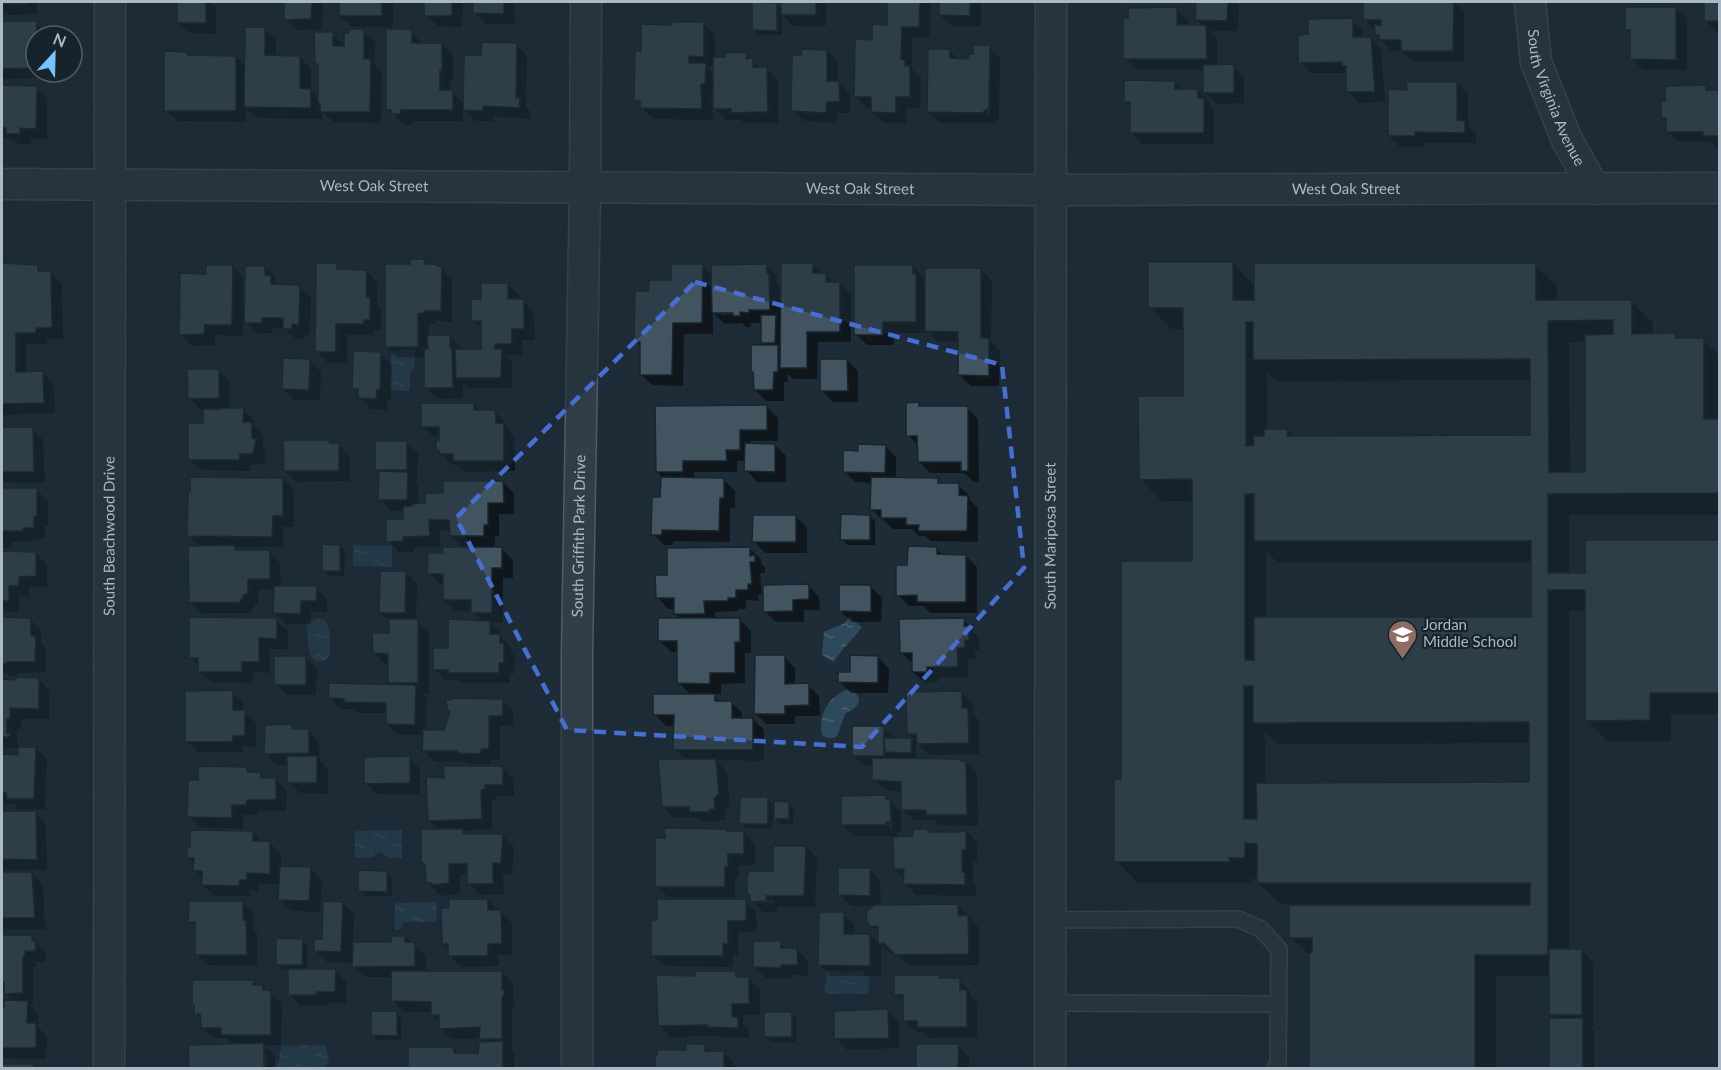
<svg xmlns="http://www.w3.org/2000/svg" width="1721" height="1070" font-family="Lato,sans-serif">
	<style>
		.water { fill: url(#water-ripples) }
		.shadow { fill: #0007; fill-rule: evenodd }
		.building { fill: #435461; stroke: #19252d; stroke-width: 1.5; fill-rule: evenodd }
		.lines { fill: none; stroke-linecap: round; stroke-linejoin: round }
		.service-casing { stroke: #4e5c65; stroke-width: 18 }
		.minor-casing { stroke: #4e5c65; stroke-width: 33 }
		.service { stroke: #313e47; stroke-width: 15 }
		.minor { stroke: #313e47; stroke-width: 30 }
		.marked { fill: none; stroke: #476ed2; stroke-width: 4.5; stroke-dasharray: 12 8; stroke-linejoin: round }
		.labels { text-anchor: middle; stroke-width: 4.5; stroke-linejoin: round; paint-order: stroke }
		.street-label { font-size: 15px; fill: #aab9c5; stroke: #17232b }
		.poi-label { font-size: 15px; fill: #aab9c5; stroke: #17232b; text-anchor: start }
	</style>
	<defs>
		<pattern id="water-ripples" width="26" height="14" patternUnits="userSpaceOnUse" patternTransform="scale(1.5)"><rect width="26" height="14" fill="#2d4a5d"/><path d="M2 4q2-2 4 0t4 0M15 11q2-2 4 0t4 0" fill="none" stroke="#496273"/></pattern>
	</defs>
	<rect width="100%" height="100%" fill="#1d2c36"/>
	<g class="water">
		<polygon points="410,348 415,350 414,366 410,374 410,389 408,391 392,390 390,387 391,355 395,351"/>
		<polygon points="353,545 392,546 392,567 353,566"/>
		<path d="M 849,617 L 862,627 C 853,640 841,649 834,662 L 822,655 L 824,632 L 845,623 Z"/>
		<path d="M 317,618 L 326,621 L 330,633 L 330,656 L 323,662 C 319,661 316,662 313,659 C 308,656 306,628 308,623 Z"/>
		<path d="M 847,690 L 855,692 C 865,704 854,708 845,714 L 837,736 C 832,739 827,739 822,735 C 818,716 828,696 847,690 Z"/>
		<polygon points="402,830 402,858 389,858 381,852 376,853 373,857 355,858 355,831"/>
		<polygon points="437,902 436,922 403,922 402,929 395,929 395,903"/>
		<polygon points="829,970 843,972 862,971 869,978 869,991 865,994 829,994 824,989 827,978 825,973"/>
		<polygon points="325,1045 329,1059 326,1067 277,1068 276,1065 279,1061 281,1046"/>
	</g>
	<g class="shadow">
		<polygon points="2,2 37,2 37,14 8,15 2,8"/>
		<polygon points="179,2 210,2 216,8 216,34 190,33 178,22"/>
		<polygon points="286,2 323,2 322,30 297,30 285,19"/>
		<polygon points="340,2 393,2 393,27 352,27 340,16"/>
		<polygon points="426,2 463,2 462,27 437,26 426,15"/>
		<polygon points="475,2 514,2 515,24 486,24 475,13"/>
		<polygon points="782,2 826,2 826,26 793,26 782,15 782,35 758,35 753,30 777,4 782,10"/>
		<polygon points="888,2 931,2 930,38 912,37 912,69 921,79 920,108 907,108 906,123 884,123 872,112 872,108 867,108 855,96 873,41 888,26"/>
		<polygon points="941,2 981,2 981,26 952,26 940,15"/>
		<polygon points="1197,2 1236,2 1239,5 1238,31 1210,31 1217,38 1217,66 1233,66 1244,77 1244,103 1216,104 1205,92 1204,70 1136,70 1125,58 1177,9 1188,20 1188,27 1204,27 1197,20"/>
		<polygon points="1364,2 1453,2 1464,12 1464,62 1414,62 1402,51 1391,51 1365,19"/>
		<polygon points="1706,2 1720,2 1720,32 1717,32 1706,21"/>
		<polygon points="1676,8 1687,19 1687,70 1643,70 1632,59 1632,35 1627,29"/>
		<polygon points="1352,20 1363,31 1363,38 1370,38 1381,49 1385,102 1359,103 1348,91 1348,73 1311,73 1300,62 1310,36"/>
		<polygon points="2,23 36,23 47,34 47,36 36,36 36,72 42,72 42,78 2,79"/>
		<path d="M 704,24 L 715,35 L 715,59 L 746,54 L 761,69 L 767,69 L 778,80 L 778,123 L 744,123 L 741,120 L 726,120 L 712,106 L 713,120 L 653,119 L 636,101 L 642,53 L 643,26 ZM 707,67 L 714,67 L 714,74 ZM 711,94 L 715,94 L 715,105 L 712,105 Z"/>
		<polygon points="264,29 276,40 276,57 300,57 311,69 311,90 320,99 320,67 316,63 332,34 346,47 363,31 375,42 374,64 382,72 381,123 333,122 322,111 322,119 256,118 246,108 246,122 177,121 165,110 186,53 190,57 236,57 246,67"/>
		<polygon points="411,31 422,44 442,44 453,55 453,81 450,81 450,91 464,103 516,45 527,56 526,107 530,111 530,119 493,116 493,121 475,121 463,109 463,121 412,121 412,125 404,125 388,109"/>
		<path d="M 989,47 L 1000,58 L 999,118 L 994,123 L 940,123 L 928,111 L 950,51 L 959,60 L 970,60 ZM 988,56 L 991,56 L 990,115 L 987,114 Z"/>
		<polygon points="827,51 838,62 838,82 850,94 850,113 838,113 837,123 804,121 793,110"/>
		<polygon points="1174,82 1183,90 1197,90 1209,101 1209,105 1214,111 1214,144 1142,144 1131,132 1132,107 1125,101"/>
		<polygon points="1457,83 1468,94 1468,126 1476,133 1476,143 1425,143 1425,147 1400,147 1389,136 1408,91"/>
		<polygon points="2,86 36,88 47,99 47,139 31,139 31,144 19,144 13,139 2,139"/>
		<polygon points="1705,87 1710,91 1720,91 1720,147 1716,147 1711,142 1679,142 1667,131 1667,122 1662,117"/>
		<polygon points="424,261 428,265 437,265 452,279 452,322 435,321 435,324 429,324 429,336 449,336 460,347 460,351 483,351 483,330 473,320 483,300 507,284 519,295 519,301 523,301 534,312 535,340 522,340 523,355 505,355 512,362 512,388 468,388 463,383 463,398 437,399 426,387 426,358 397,357 386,346 411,266"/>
		<polygon points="2,264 37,267 43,273 51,273 62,284 63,339 47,339 47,344 26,344 26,373 43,373 54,384 55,413 2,415"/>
		<path d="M 1233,264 L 1255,286 L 1535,265 L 1557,286 L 1557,302 L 1631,302 L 1653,323 L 1653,335 L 1675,335 L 1680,340 L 1703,340 L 1720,356 L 1720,515 L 1569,515 L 1569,575 L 1586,575 L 1720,542 L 1720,714 L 1671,714 L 1671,741 L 1608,742 L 1587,720 L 1586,611 L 1569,611 L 1569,951 L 1582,951 L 1593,962 L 1593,1026 L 1589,1026 L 1594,1031 L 1594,1068 L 1550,1068 L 1550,1019 L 1555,1019 L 1550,1015 L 1550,976 L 1496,976 L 1496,1068 L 1311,1068 L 1311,957 L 1291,937 L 1291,904 L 1280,904 L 1258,883 L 1258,879 L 1250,879 L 1251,883 L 1138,883 L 1116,861 L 1122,780 L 1193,562 L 1193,501 L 1162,501 L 1140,479 L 1184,398 L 1184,329 L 1171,329 L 1150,307 ZM 1569,342 L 1586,342 L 1587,473 L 1570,473 ZM 1267,372 L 1276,381 L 1532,380 L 1532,437 L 1294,437 L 1287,430 L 1267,430 ZM 1266,551 L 1277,562 L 1533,562 L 1532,618 L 1266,618 ZM 1265,732 L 1277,744 L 1531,743 L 1530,784 L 1265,784 Z"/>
		<polygon points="336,265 343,271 366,271 377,282 377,306 381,309 381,330 374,331 374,335 347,335 347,363 328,363 317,352"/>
		<path d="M 766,265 L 777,276 L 777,284 L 782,289 L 812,265 L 835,283 L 840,283 L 851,295 L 851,342 L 818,342 L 817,379 L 793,379 L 788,374 L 788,382 L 784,382 L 784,401 L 766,401 L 755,390 L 755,374 L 752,372 L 767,346 L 762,342 L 762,323 L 751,323 L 751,327 L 746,327 L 742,323 L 725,324 L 713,313 L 713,334 L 684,334 L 683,386 L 652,385 L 641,374 L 641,347 L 636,341 L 650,293 L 703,266 L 713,276 ZM 740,311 L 740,314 L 722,315 L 722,312 Z"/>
		<polygon points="232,266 243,278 243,307 246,307 264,267 276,278 275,282 280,286 299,286 311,298 310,335 303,335 303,339 296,339 285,329 272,328 273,333 257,333 243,320 243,336 215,335 215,345 192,346 181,334 208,275"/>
		<polygon points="913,267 924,278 924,289 981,270 992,281 991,342 1000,351 999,386 971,386 959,375 959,342 938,342 929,333 894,333 894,345 867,345 856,334"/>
		<polygon points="381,354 392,365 391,400 387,400 387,410 371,409 360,398 360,394 354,388"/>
		<polygon points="309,360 321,372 320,400 294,400 283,389"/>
		<polygon points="847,360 858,371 858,402 833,402 822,390"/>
		<polygon points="218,370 229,381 230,410 243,409 254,420 254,426 263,435 263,448 266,451 264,464 250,465 250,471 201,470 189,459 205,425 205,410 201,410 189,398"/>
		<polygon points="473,404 481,412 495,412 506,423 506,428 514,436 515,471 465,472 459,465 452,465 438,449 440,437 434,437 423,426"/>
		<polygon points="918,404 922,408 967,408 978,419 979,482 974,482 964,473 930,473 919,461 919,446 908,435"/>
		<polygon points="767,407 778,418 778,441 751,441 751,445 775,445 786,456 786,482 757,482 746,470 746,461 737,461 737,472 694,472 694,479 724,480 735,491 735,508 730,508 730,542 673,541 673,545 664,545 653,534 662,499 662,477 657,472"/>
		<polygon points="2,428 32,429 43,440 45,483 2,482"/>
		<polygon points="329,442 332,445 339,445 350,456 350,481 296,482 285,470"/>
		<polygon points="406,443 418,454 417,481 414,481 418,485 418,505 427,505 445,494 503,482 514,494 514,514 499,514 499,536 495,536 495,549 502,549 513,560 513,578 503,578 503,623 491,623 501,634 501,637 511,647 511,652 515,656 514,674 510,674 510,683 461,683 458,680 446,681 435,669 450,650 483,622 473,611 455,611 444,600 444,584 440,584 429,573 444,554 464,549 451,535 451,530 440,530 440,547 414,547 414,552 399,552 388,541 404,520 404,511 391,511 380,499 381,473 377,470"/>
		<polygon points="885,446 896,457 896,479 937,480 942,485 958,485 970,496 970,500 978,508 978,542 931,541 925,536 918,536 912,529 893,529 872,510 872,483 855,482 844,471 859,453"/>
		<polygon points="283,479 294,490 294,527 283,527 283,547 234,547 239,552 269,552 280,563 281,587 316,588 327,599 327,612 311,612 311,624 286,624 275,613 275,590 258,590 258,605 256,604 250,613 202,613 190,602 200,547 189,536"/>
		<polygon points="2,490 37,490 48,501 48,526 45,526 45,539 34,539 33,542 12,542 12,548 2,548"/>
		<polygon points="795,516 807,527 807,553 765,553 754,541"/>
		<polygon points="869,516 875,521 875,545 847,545 842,539"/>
		<polygon points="340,546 345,551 344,576 329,576 323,570"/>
		<polygon points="749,548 761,559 761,563 765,568 765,573 760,573 762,594 808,585 819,597 820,610 804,610 804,622 776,622 765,611 765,594 758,594 759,601 746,600 746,609 738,609 738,611 715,612 715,620 740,620 751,631 751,653 745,653 745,683 721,684 721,694 713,694 720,702 731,702 742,713 742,719 753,719 764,730 764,761 716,760 727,772 730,806 725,810 725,820 719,820 719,822 702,822 697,817 674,818 663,807 686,761 675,749 675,726 666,726 655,714 692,696 679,683 679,652 671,652 660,641 681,620 675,614 675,609 668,609 657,597 669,576"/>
		<polygon points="936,548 944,556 966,556 977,567 977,613 930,613 924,606 909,606 898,595 909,567"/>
		<polygon points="2,553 36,553 47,565 47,587 29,587 29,597 19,596 19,612 2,611"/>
		<polygon points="406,573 417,584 416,621 429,632 429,694 423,694 427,698 426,731 445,731 502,700 513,711 513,726 500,726 500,760 491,760 491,764 470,764 468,762 435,762 424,751 424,735 398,735 387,724 387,713 357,713 354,709 341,709 330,698 393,686 390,682 390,664 385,664 374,653 390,635 390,622 380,612"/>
		<polygon points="871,587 882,598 881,622 852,622 840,611"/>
		<polygon points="2,619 30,619 41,630 41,643 46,648 46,672 19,673 15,676 10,676 6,673 2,673"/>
		<polygon points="276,620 288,631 288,649 270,649 270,673 253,672 253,683 211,682 199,671 199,666 190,657"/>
		<polygon points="964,620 979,638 980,650 975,650 976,659 968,659 968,677 938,678 938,682 925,683 913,672 913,664 901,652"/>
		<polygon points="305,657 317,669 316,695 287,695 276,684"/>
		<polygon points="784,657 795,668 795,685 808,685 819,696 820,716 795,716 795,724 766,724 755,713"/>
		<polygon points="878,657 889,669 888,693 851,693 840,682"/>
		<polygon points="38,679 49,690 49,719 21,719 21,730 17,730 17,743 21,748 36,748 47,759 45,809 21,809 21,811 14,804 2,804 2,756 19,756 20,748 2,748 2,681"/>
		<polygon points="232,692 243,703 243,711 256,723 256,747 243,746 243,752 198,752 187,741"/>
		<polygon points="961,692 973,704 973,714 979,720 979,754 929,755 916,742 916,760 961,760 966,762 977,774 978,826 939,825 934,820 914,820 903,809 903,792 885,790 874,779 874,766 864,766 853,755 883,727 895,739 915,740 909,734"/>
		<polygon points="291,726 296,731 308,730 319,742 320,761 328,769 328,794 300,793 289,782 288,765 277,765 266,754"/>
		<polygon points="409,758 420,769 420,794 377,794 366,783"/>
		<polygon points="502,767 513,779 514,796 496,796 496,800 492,800 492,829 463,831 468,836 502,835 514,847 512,874 503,874 504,894 480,895 469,883 469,874 460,874 460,894 445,896 439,894 427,882 427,867 423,863 439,830 429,821 445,779"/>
		<polygon points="247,768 252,773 260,774 266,780 276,780 287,791 286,811 258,811 257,815 243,815 243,829 200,828 189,816 199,781"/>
		<path d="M 886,797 L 901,812 L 901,832 L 897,833 L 897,838 L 914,837 L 927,831 L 929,833 L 966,831 L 977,842 L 977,861 L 973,861 L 973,881 L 975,884 L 976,896 L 916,895 L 905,883 L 905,879 L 895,869 L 895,836 L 854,836 L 843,825 ZM 889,806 L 892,806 L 892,829 L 889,829 Z"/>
		<polygon points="767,798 773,804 772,829 746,828 741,823"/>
		<polygon points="788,803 794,808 793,824 781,824 776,818"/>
		<polygon points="2,811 35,812 46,824 47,870 2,870"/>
		<polygon points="253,832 263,843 270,843 281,854 281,867 311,869 322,880 320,912 291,911 280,899 281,884 258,884 258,891 250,890 250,896 215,896 203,885 204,879 195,870 195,864 188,857"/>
		<polygon points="727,833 744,833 755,844 755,865 739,865 739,877 735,877 735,897 668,897 657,886"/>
		<path d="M 806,847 L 817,858 L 815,907 L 777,907 L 777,912 L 763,912 L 752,901 L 752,898 L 748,894 ZM 757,900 L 774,900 L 774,903 L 757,903 Z"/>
		<polygon points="869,869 880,880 881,906 958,905 979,928 979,965 909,966 897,954 891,954 881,944 881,976 830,976 819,964 843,914 855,925 854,935 870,935 880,946 880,933 868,921 875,906 851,906 840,895"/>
		<polygon points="32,873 43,885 45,929 2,929 2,874"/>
		<polygon points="387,873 392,878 392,896 365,896 359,890"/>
		<polygon points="488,900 512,923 512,955 498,955 499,966 461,967 450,956 450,950 443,944"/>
		<polygon points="745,901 756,912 757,932 738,932 738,955 733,954 733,967 664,966 653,955"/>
		<polygon points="242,903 254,914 253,929 257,933 257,966 207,965 196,954 196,927 190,921"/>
		<polygon points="342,903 354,914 353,943 392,943 405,937 426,955 426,972 502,972 513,984 514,1008 512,1008 512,1050 509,1050 514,1054 514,1068 409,1068 409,1048 453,1048 458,1054 480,1054 485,1043 481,1037 476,1037 476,1039 451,1039 440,1028 440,1023 432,1015 432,1012 404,1012 393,1001 393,977 365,977 354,966 354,963 327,962 315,950 323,941"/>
		<polygon points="2,936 32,936 46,953 46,962 35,962 36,967 33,967 33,1004 29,1004 38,1013 38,1027 47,1036 46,1059 2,1058 2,1009 5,1009 14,1002 5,992 2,992"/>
		<polygon points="302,940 307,945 307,970 335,971 346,982 346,1003 327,1003 327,1006 300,1006 289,994 289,969 283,969 277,964"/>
		<polygon points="780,943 787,950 797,950 808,961 808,976 792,975 792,978 766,978 754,967"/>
		<polygon points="735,973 741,978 749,978 760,990 760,1015 743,1015 743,1024 749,1030 749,1038 721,1038 718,1036 670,1037 659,1025 697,977"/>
		<polygon points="939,976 943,980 959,980 970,991 970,996 977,1003 977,1038 929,1038 923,1032 916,1032 905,1021 905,1003 896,994"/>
		<polygon points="253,982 258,986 262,986 268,992 270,992 282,1003 281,1045 264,1045 275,1056 275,1068 266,1068 266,1054 263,1054 263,1068 191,1068 234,1045 227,1038 213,1038 202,1027 202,1020 196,1014 196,1007 193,1004"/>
		<polygon points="887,1011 899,1022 899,1048 847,1050 836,1038"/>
		<polygon points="396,1013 401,1018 401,1040 378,1040 373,1035"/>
		<polygon points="792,1013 797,1019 796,1042 771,1042 766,1036"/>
		<polygon points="704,1045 711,1052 723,1052 734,1063 735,1068 657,1068 656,1057 687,1051"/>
		<polygon points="918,1046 958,1046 969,1057 969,1068 918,1068"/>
		<polygon points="2,1066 34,1066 36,1068 2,1068"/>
	</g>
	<g class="building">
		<rect x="2" y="2" width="25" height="2"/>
		<rect x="177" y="2" width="29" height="21"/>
		<polygon points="284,2 312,2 311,19 284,20"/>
		<rect x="339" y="2" width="43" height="14"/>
		<rect x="424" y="2" width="28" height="14"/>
		<polygon points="473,2 504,2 504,14 473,13"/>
		<polygon points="752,2 777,3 777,31 752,30"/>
		<rect x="781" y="2" width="35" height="13"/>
		<polygon points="887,2 920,2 919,27 902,27 901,59 905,60 905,66 910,66 910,97 896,97 896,113 871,112 871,97 854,97 855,39 872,40 872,24 887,25"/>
		<polygon points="939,2 970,2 970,16 939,15"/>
		<polygon points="1196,2 1228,2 1227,21 1195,20"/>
		<polygon points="1363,2 1454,2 1453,51 1401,51 1401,40 1379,40 1379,35 1375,35 1374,25 1381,25 1381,20 1363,20"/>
		<rect x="1704" y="2" width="16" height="19"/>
		<polygon points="1177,7 1177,25 1206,25 1207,59 1123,59 1123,18 1128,18 1128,8"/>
		<polygon points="1625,7 1676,7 1676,60 1630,59 1630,30 1625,30"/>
		<polygon points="1353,18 1353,37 1371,37 1375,92 1346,92 1346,66 1342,66 1342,62 1298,63 1298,35 1308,34 1308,19"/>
		<polygon points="2,21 37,21 36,46 32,46 31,68 2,69"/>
		<polygon points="672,22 704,22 704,57 689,56 689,63 706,63 705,84 701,84 702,109 640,108 640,101 634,101 635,51 641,51 641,24 672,25"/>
		<polygon points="245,27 265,27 265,55 300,56 300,88 311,89 311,108 244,107"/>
		<polygon points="349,29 364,29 364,59 371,59 370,112 320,112 320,103 318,103 318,64 315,64 314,32 333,32 333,46 344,46 344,33 349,33"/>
		<polygon points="386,29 412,29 412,43 442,43 442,71 440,70 440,90 453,90 453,110 401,110 401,114 391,114 391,110 386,110"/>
		<polygon points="482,42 517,43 516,98 520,98 519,108 483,106 483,111 463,110 464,55 481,55"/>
		<polygon points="973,45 990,45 989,107 982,113 927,112 928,49 950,49 950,58 968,59 968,54 973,54"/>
		<polygon points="802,49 827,50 827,81 839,81 840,102 827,102 826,113 791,111 792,55 801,55"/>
		<polygon points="164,51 187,52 187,55 236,56 236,111 164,111"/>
		<polygon points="725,52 747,53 746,59 753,58 753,67 767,67 768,112 731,113 731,109 713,109 713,57 725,57"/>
		<polygon points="1234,64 1234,93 1203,93 1203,65"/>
		<polygon points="1124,80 1175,81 1175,89 1198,89 1198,98 1204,98 1204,133 1130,133 1130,102 1124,102"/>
		<polygon points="1406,82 1457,82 1457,120 1465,121 1465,133 1415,132 1415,136 1388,136 1388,89 1407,90"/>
		<polygon points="2,85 37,86 36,129 20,128 20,134 6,134 6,128 2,128"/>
		<polygon points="1706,85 1706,90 1720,90 1720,136 1703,136 1703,132 1666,132 1666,118 1661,118 1661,101 1665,101 1665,86"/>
		<polygon points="410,259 425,259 424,264 437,264 437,266 442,266 441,311 425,311 424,313 418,314 418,347 385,347 385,264 410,264"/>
		<path d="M 1148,262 L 1233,262 L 1233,300 L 1254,300 L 1254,263 L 1536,263 L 1536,300 L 1632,300 L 1632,334 L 1676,333 L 1675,338 L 1704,338 L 1704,419 L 1720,419 L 1720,493 L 1548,494 L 1548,573 L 1585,573 L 1585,540 L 1720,540 L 1720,693 L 1650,693 L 1650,720 L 1585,721 L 1585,590 L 1548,590 L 1548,955 L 1475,955 L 1475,1068 L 1309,1068 L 1309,953 L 1312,953 L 1312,938 L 1289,938 L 1289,905 L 1530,905 L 1530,883 L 1257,883 L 1257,844 L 1245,843 L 1245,858 L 1229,858 L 1230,862 L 1114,862 L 1114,779 L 1121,779 L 1121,561 L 1192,561 L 1192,479 L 1139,480 L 1138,396 L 1183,396 L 1183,308 L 1148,308 ZM 1613,320 L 1613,334 L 1585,335 L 1585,472 L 1549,472 L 1548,321 ZM 1246,322 L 1253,322 L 1253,360 L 1530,359 L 1530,435 L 1287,436 L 1288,429 L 1264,429 L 1264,436 L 1253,436 L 1254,445 L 1246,446 ZM 1245,494 L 1254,494 L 1254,541 L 1531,541 L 1531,617 L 1254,617 L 1254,660 L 1245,660 ZM 1244,686 L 1253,686 L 1253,723 L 1529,722 L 1529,782 L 1256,783 L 1257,819 L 1244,819 Z"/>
		<polygon points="2,263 38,265 38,271 51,271 52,328 36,328 36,333 16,333 16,372 43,371 44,403 2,404"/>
		<polygon points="316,263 337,263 337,269 367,270 366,297 370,297 370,320 364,320 364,324 336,324 336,352 315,352"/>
		<polygon points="781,263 813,263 813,273 826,273 826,282 840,282 840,332 807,332 807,368 780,368"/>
		<polygon points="671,264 703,264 702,323 673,323 672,375 640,375 640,342 634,342 635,291 648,291 649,280 671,280"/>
		<polygon points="767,264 767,274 769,274 770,310 749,310 749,313 740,312 740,316 733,316 733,313 712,313 711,265"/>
		<polygon points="206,265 233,265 232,325 205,325 204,334 179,335 180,273 206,274"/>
		<polygon points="854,265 913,265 913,274 916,274 916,322 883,322 883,335 854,335"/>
		<polygon points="245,266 265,266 265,275 271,276 271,284 300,285 299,325 292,324 292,329 283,329 283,318 262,318 262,323 244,323"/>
		<polygon points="925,268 981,268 981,338 989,338 989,376 958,375 958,332 925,331"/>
		<polygon points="481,283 508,283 508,299 524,299 524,329 512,329 512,344 495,344 495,349 502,349 501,378 456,378 455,349 481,349 481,321 471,321 471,299 481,299"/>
		<polygon points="761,315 776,315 775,343 761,343"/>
		<polygon points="427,335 450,335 450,348 452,348 453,388 424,388 424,349 428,349"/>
		<polygon points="751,345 778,345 778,372 774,372 773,390 754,390 753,372 751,372"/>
		<polygon points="353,351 381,352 380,390 377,389 376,399 358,398 358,389 352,389"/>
		<polygon points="283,358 310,359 309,390 282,389"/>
		<polygon points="820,359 847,359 848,391 820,391"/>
		<polygon points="187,369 219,369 219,398 188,399"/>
		<polygon points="919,402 919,406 968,406 968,471 961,471 961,462 918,462 917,436 906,436 906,403"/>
		<polygon points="421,403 474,403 474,410 495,410 496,423 504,423 504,461 453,461 453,454 439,454 439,450 436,450 436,440 439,440 439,427 421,427"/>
		<polygon points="767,405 767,430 740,430 740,450 726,450 727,461 683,461 683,472 656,472 655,406"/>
		<polygon points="221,408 244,408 243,422 252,422 252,438 256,439 253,454 240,454 239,460 188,460 188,423 203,423 203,409 221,409"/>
		<polygon points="2,427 33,427 34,472 2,472"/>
		<polygon points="283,440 329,440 330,443 339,443 339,471 284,471"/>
		<rect x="375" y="441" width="32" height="29"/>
		<polygon points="745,443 775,444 775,472 744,471"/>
		<polygon points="858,444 886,445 885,473 843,472 843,450 858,451"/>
		<polygon points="379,471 408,472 407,500 378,500"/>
		<polygon points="190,477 283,478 283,516 273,516 272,537 187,536 188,491 190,492"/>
		<polygon points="661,477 724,478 724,498 720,498 719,531 662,530 662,535 651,535 652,497 660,497"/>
		<polygon points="871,477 938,478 938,483 959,483 959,495 968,496 967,531 918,531 919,525 906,525 906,518 881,518 881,510 870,510"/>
		<polygon points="443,481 503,481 504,503 488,503 488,525 484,525 484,536 450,536 449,520 429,520 430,536 403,537 403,541 386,542 386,519 403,519 403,507 412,506 412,504 425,503 425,493 443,493"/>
		<polygon points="2,488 37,488 37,516 34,516 34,528 23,528 23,531 2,531"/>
		<polygon points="841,514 870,515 870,540 840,540"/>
		<polygon points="753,515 796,515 796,542 752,542"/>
		<polygon points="322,544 340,545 340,571 322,571"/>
		<polygon points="235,545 235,550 270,550 270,579 248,579 248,594 245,594 239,603 189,602 188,546"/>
		<polygon points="908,546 937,547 937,554 966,555 966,602 917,602 917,595 896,596 896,565 907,565"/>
		<polygon points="442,547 502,547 502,568 492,568 492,613 471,613 471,600 443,600 443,574 427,574 428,553 443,553"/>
		<polygon points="750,547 750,556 755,555 755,562 750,562 752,584 748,584 748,590 736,590 736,598 728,598 728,601 704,601 705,614 674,614 674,598 656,598 655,575 667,575 667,548"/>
		<polygon points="2,551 36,552 36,576 19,577 19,586 9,586 9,601 2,601"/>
		<polygon points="380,571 406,571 405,613 379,613"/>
		<polygon points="809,584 809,599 793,600 793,611 763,612 763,585"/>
		<polygon points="839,585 871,585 871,612 839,611"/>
		<polygon points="274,586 317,586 316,601 301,601 301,614 273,613"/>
		<polygon points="2,617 31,618 31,636 36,636 35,662 8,662 2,665"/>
		<polygon points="189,617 277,618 277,639 259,638 259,662 242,662 242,672 198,672 198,658 189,658"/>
		<polygon points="658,618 740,618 740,642 735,642 735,673 710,673 710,684 677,683 677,641 658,641"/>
		<polygon points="965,618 964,626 969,626 969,640 965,640 965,648 957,648 958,667 927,667 927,672 912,672 912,653 900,653 899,619"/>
		<polygon points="389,619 418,619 418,683 388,683 388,654 373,653 372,633 389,633"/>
		<polygon points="448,619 490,621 490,634 500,634 500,643 504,643 504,663 499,663 499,673 448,673 448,670 433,670 433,648 448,648"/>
		<polygon points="755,655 785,655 785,684 809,683 809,705 785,706 785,714 754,714"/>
		<polygon points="850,655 878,656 878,683 838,682 838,672 850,672"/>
		<rect x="274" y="656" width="32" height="29"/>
		<polygon points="16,677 39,678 39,709 10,708 10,719 7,719 7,733 10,733 10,737 2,737 2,679 16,680"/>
		<polygon points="329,683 416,685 415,725 386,724 386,703 344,702 344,699 328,698"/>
		<polygon points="233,690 233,710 245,710 245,736 233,736 232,742 185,742 185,691"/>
		<polygon points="962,691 962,708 968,708 969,743 917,744 916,734 907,734 906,692"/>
		<polygon points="653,694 715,694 715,701 732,701 732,718 753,718 753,750 673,750 674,715 653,715"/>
		<polygon points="451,698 503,699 503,716 489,716 489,749 481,749 481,754 458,753 457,751 422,751 423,730 444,730 450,712 447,709 446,700 451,700"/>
		<polygon points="292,724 292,729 309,729 309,753 264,754 265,725"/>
		<rect x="852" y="726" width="32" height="30"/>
		<polygon points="884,738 912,738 911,753 885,752"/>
		<polygon points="18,747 36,747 34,799 7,799 6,793 2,793 2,754 18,755"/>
		<rect x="287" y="756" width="30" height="27"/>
		<polygon points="410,756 410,783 364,784 364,757"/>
		<polygon points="872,758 961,759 961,761 966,761 967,815 926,815 926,810 901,810 901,782 872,780"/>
		<polygon points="658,759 716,759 719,794 714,799 715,809 709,810 709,812 689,812 689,807 662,807"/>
		<polygon points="198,766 247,767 247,772 261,772 261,778 276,778 276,800 247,800 246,805 232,805 232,818 187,817 188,780 198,780"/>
		<polygon points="443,766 503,766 503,785 485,785 485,789 481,790 482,819 428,821 426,777 444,778"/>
		<polygon points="886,795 886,799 890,799 891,822 886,822 887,825 841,825 841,796"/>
		<polygon points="740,797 768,797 768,824 739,824"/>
		<polygon points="774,801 789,802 789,819 774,819"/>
		<polygon points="2,811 36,811 37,860 2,859"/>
		<polygon points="664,828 726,829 726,831 744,831 744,854 728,854 728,867 725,866 725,887 655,887 655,838 665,838"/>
		<polygon points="421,829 463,829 463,834 503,834 501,863 493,863 493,884 467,884 467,864 449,864 449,883 432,885 432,883 426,883 425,864 421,863"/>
		<polygon points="913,829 928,829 928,832 960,832 966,830 966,850 962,850 962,872 965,872 965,885 903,884 904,869 894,869 893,837 913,836"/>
		<polygon points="190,830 253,831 253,841 270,841 270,874 247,873 247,880 240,880 239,886 202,885 202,871 193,871 194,858 187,858 187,846 190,847"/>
		<polygon points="773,846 806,846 804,896 766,896 766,901 750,902 750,895 747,895 747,873 749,873 749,871 773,871"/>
		<polygon points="280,866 311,867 309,901 278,900"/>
		<polygon points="838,868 870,868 870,896 838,895"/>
		<polygon points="358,870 387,871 387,892 358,891"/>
		<polygon points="2,872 32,872 35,918 2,918"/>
		<polygon points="449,899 488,899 488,910 501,910 502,944 488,944 488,956 448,956 448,944 442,944 441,908 449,908"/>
		<polygon points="657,899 746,899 746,921 728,921 728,944 723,944 723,956 651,956 651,920 657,920"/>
		<polygon points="189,901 243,901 243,920 246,920 247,955 195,955 195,922 188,922"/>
		<polygon points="323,901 343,902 341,952 314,951 314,939 322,939"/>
		<polygon points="958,904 958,916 968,915 969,954 896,955 884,943 878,944 878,926 871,927 866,921 867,911 874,905"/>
		<polygon points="819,912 844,912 844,934 870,934 870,966 818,965"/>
		<polygon points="2,935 32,935 32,941 36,940 35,951 25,951 25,956 23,956 23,993 4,994 4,982 2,982"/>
		<polygon points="391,936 405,936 405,942 415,942 415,966 352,967 353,942 391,942"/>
		<polygon points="276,938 303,939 302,965 276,965"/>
		<polygon points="753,941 781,941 781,948 797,948 798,965 781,965 781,968 753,967"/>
		<rect x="1549" y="949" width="33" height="66"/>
		<polygon points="288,969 336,969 335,992 316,992 316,995 288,995"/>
		<polygon points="391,971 502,971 502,989 504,988 504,997 502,997 502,1039 479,1039 480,1027 439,1029 439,1015 431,1015 431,1002 391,1001"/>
		<polygon points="695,971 736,971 736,977 749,977 749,1004 732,1004 732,1017 738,1017 738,1028 708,1027 708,1025 658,1026 656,975 695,976"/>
		<polygon points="894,975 939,975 939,978 960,978 960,990 967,990 967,1027 917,1027 917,1021 903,1021 903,995 894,995"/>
		<polygon points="192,980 254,980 253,985 263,985 263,990 271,990 271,1035 221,1035 221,1028 201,1028 200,1014 194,1015 194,1005 192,1005"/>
		<polygon points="4,1000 28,1001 27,1023 36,1023 36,1048 2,1048 2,1007 4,1007"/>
		<polygon points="888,1009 889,1038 834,1039 834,1011"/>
		<polygon points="371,1011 397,1011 397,1036 371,1035"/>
		<rect x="764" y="1012" width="28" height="25"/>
		<rect x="1549" y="1018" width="34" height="50"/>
		<polygon points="503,1041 503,1068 408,1068 408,1047 453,1047 454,1053 478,1053 479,1042"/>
		<polygon points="264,1043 264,1068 189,1068 188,1045"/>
		<polygon points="686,1044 704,1044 705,1051 724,1051 724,1068 655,1068 655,1055 657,1055 657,1050 686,1050"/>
		<polygon points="916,1044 959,1044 958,1068 916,1068"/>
		<rect x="2" y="1064" width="32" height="4"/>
	</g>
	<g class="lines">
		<defs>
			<g id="service">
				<polyline points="1050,920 1238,919 1261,929 1279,949 1278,1064 1275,1068"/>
				<polyline points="1050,1003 1278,1004"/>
			</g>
			<g id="minor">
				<path id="s1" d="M 1530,2 L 1536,62 L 1566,138 L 1594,189"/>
				<path id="s2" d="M 2,184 L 1051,190 L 1720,188"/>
				<path id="s3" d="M 109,1068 L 110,2"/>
				<path id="s4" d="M 577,1068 L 577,654 L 585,187 L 586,2"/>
				<path id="s5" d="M 1050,1068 L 1051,2"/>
			</g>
		</defs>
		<use href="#service" class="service-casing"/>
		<use href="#minor" class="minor-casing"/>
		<use href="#service" class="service"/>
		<use href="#minor" class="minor"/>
	</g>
	<path d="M0 0H1721V1070H0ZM 695,282 L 1002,365 L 1024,568 L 862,747 L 567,730 L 456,518 Z" fill="#1d2c36" fill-opacity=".55" fill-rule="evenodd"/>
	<path class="marked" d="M 695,282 L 1002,365 L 1024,568 L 862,747 L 567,730 L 456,518 Z"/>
	<defs>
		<symbol id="school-pin" viewBox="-11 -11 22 30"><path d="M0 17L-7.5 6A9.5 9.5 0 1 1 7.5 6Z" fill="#8d6e63" stroke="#17232b"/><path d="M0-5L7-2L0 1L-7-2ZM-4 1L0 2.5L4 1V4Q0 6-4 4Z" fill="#fff"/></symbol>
	</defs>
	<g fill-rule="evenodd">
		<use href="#school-pin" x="1386" y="618" width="33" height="45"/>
	</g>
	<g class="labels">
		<g class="street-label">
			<text dy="5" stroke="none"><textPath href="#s1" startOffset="100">South Virginia Avenue</textPath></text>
			<text dy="5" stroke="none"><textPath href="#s2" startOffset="372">West Oak Street</textPath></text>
			<text dy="5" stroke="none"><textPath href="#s2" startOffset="858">West Oak Street</textPath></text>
			<text dy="5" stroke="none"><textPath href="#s2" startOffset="1344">West Oak Street</textPath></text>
			<text dy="5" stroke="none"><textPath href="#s3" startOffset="532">South Beachwood Drive</textPath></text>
			<text dy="5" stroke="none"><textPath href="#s4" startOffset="532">South Griffith Park Drive</textPath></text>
			<text dy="5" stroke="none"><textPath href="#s5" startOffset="532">South Mariposa Street</textPath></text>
		</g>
		<g class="poi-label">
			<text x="1423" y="630">Jordan<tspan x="1423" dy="17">Middle School</tspan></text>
		</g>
	</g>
	<rect width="1721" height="1070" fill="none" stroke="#aab9c5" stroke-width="6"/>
	<g transform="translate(54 54) rotate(22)"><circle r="28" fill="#17232b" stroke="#525f69" stroke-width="1.5"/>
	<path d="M0-4.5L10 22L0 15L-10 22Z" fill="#75c2ff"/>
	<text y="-9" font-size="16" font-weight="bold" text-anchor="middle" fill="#aab9c5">N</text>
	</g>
</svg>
